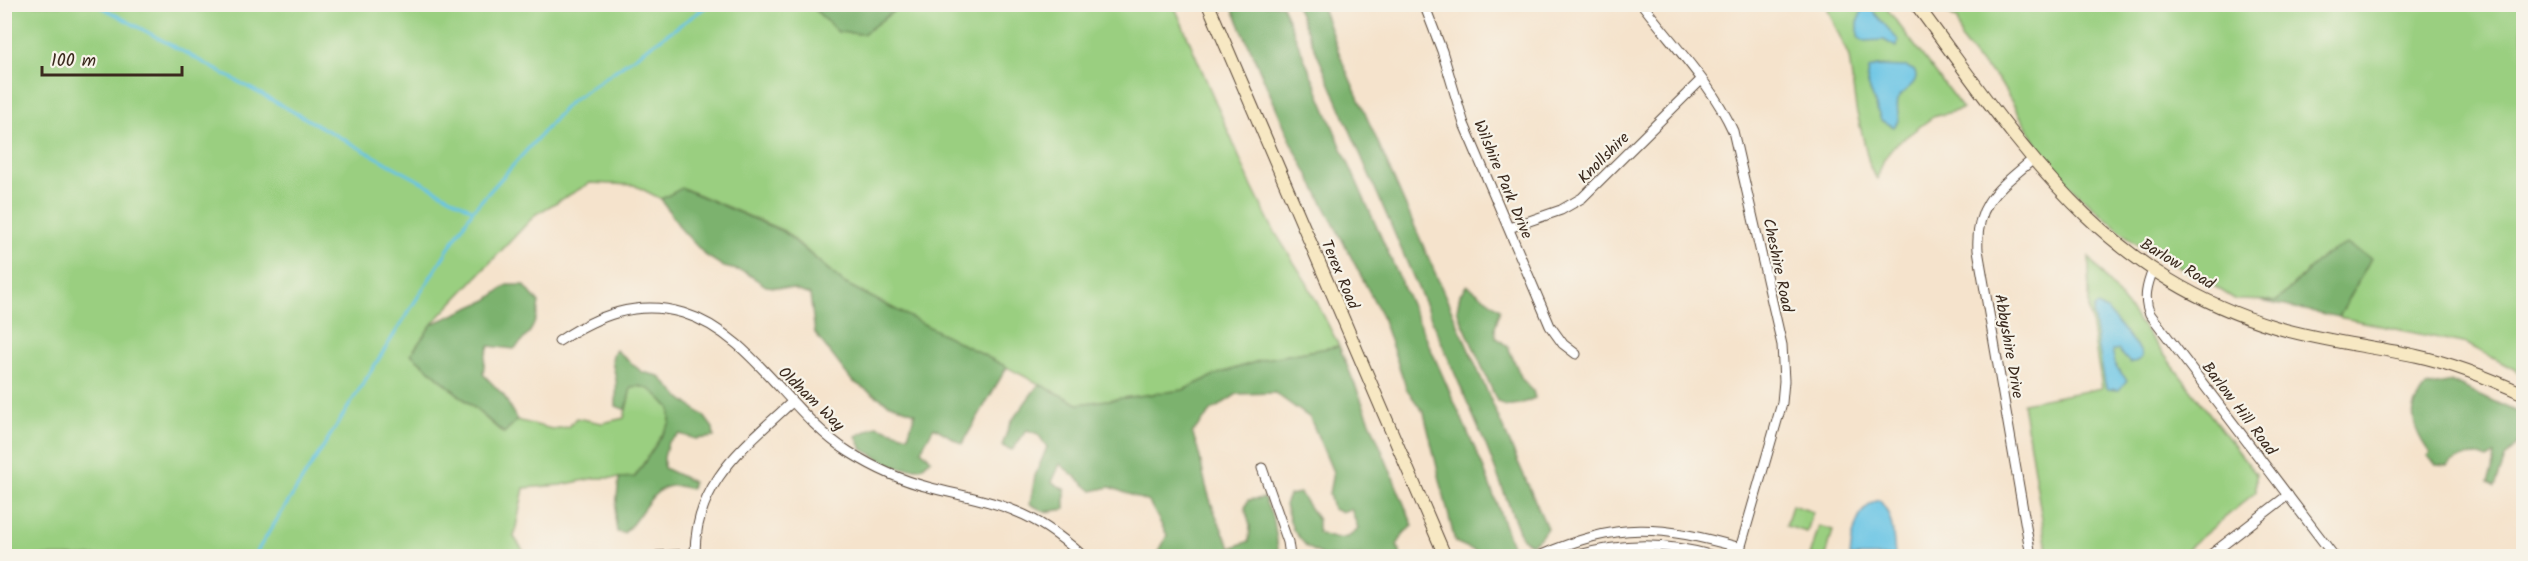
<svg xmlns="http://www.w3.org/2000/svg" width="2528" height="561" font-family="Kalam,sans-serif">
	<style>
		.green { fill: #9acf80; stroke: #6a7c4f; stroke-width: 1.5 }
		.forest { fill: #7bb26e; stroke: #5b6e46; stroke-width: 1.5 }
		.water { fill: #67c4e5; stroke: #517782; stroke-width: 1.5 }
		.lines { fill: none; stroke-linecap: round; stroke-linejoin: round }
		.stream { stroke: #67c4e5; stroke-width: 3 }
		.street-casing { stroke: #574638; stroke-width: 11 }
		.secondary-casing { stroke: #574638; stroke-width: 14 }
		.street { stroke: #fff; stroke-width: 9 }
		.secondary { stroke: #f7e8c3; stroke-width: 12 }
		.labels { text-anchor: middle; stroke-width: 4.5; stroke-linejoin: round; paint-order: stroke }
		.street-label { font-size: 16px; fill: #3b2a1e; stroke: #f7f3e8 }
	</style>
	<rect width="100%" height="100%" fill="#f7f3e8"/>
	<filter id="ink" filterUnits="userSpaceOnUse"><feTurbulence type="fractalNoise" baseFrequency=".0167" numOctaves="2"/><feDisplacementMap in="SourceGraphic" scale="12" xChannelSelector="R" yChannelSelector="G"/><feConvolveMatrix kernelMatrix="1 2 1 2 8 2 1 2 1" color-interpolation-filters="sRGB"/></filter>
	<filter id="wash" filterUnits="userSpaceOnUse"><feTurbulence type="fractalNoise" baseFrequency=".008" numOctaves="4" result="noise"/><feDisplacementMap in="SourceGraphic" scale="24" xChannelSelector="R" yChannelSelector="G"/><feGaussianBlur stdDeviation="1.35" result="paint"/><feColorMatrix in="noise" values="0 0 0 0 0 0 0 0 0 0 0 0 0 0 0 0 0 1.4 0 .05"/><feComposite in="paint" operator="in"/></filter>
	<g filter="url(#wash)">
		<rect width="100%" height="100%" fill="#f5e3cc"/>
		<g class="green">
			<path d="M 810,4 L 838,32 L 863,34 L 902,5 L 1174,5 L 1252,187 L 1273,229 L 1307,283 L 1339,346 L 1265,359 L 1215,375 L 1183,390 L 1078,404 L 844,283 L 784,231 L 683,188 L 661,199 L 634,185 L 590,183 L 536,214 L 432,324 L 411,354 L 503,433 L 517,420 L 552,429 L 568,427 L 577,418 L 602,423 L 624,418 L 631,387 C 650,384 658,395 670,408 L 670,423 L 634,478 L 595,478 L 561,485 L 524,488 L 514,537 L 527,556 L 5,556 L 4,5 Z"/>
			<polygon points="1830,5 1884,5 1963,109 1933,117 1895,145 1884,159 1877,179 1870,167 1856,109 1849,57 1828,10"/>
			<polygon points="1934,5 2523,5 2523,374 2467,344 2339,317 2371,258 2324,255 2277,301 2236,300 2203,279 2133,242 2063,180 2043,154 1998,79 1978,61 1961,39 1957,19"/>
			<polygon points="2089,257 2256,474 2256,492 2193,544 2183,556 2048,556 2023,403 2102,388 2089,310"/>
			<polygon points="1792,505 1813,512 1807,532 1786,526"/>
			<polygon points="1819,526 1833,530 1826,556 1810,556"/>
		</g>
		<g class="forest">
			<polygon points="810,5 902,5 863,34 838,32"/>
			<polygon points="1231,5 1282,5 1343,151 1484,469 1512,546 1509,556 1486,556 1455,542 1424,413 1407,390 1381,314 1294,148"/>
			<polygon points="1296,5 1321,5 1343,63 1547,528 1540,538 1531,544 1522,539 1487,448"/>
			<polygon points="682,188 784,232 844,283 1007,367 962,444 934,427 921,450 931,459 921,468 899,468 884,461 862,449 856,436 877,426 908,436 915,413 888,403 852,381 815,333 810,295 792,289 766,286 745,272 724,267 705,255 681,229 661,199"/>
			<polygon points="2346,244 2371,258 2339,317 2261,301 2277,301 2324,255"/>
			<path d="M 507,285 L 524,285 L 539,303 C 536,326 531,333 514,349 L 489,346 L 485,357 L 483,374 L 504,396 L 517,420 L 504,433 L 411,354 L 432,324 L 487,300 Z"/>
			<polygon points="1467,285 1500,309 1495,328 1496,337 1508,347 1522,379 1533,391 1535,398 1520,404 1505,406 1497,401 1457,310 1460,294"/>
			<path d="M 1339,346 L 1413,526 L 1405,532 L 1397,545 L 1401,556 L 1324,556 L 1307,547 L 1293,530 L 1285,505 L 1289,495 L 1300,493 L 1318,520 L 1318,533 C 1333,539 1348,543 1358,528 L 1351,509 L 1341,512 L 1333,509 L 1329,494 L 1333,472 L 1310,418 L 1275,393 L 1237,394 L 1211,411 L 1192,433 C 1199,448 1200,458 1203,473 C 1208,499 1219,525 1231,548 L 1249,541 L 1250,526 L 1245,508 L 1248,500 L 1264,498 L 1274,521 L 1279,556 L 1157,556 L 1167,535 L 1149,502 L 1110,487 L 1092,491 L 1060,464 L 1052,482 L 1065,490 L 1065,509 L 1045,512 L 1030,504 L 1035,476 L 1047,447 L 1038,434 L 1027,430 L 1012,450 L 1002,446 L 1010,423 L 1039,384 L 1078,404 L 1183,390 L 1215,375 L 1265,359 Z"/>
			<path d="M 616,350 L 642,372 L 659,376 L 679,397 L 704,416 L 713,428 L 714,437 L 696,439 L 680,434 L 668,442 L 664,457 L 664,468 L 693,482 L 691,489 C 685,488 678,485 672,486 C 651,487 639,521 624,533 L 617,532 L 615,517 L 619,478 L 635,477 L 670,423 L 670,408 C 658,396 649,383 631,387 L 626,410 L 616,406 C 616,397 617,388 616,379 C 615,369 608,359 616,350 Z"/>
			<path d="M 2452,382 L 2523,415 L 2523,437 L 2505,458 L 2495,487 L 2488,482 L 2492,471 L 2494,455 L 2487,459 C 2473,451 2460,457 2447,466 L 2437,465 L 2427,456 L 2430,453 C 2421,441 2411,424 2414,408 C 2416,401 2422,393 2426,387 Z"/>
		</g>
		<g class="water">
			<polygon points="1867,7 1872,10 1899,41 1896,47 1884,40 1863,41 1858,37 1858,20 1863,9"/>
			<path d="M 1876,66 L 1907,67 L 1915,71 C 1920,86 1902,88 1898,100 C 1896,107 1899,114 1898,121 L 1894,127 L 1881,120 L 1867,82 L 1869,69 Z"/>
			<polygon points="2097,306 2107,310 2141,352 2142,357 2138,361 2130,363 2118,350 2112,350 2116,367 2127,380 2119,390 2108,389 2105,384 2093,315 2094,308"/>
			<path d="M 1879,500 C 1894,516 1893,535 1895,556 L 1850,556 C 1852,535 1856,508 1879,500 Z"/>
		</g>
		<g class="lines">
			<g class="stream">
				<polyline points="96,4 473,210"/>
				<polyline points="254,556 473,210 569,103 710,4"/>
			</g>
		</g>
	</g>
	<g filter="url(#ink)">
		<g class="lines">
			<defs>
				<g id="street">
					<polyline points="1424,4 1442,51 1464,124 1550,326 1563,344 1576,354"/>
					<path d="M 1642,4 C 1673,45 1712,84 1733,131 L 1782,345 L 1784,381 L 1782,403 L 1738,556"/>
					<polyline points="1509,228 1561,210 1582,198 1701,80"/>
					<path d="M 2153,270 C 2147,285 2143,299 2150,314 L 2334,556"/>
					<path d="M 559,341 C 597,316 637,299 683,313 C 752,334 789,414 849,452 C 873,467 900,480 928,487 C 957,495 988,499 1015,511 C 1041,521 1063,538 1083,556"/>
					<polyline points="1262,468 1288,542 1290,556"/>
					<polyline points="657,556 695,554"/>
					<path d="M 695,556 C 694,483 743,448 792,402"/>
					<path d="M 1539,556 C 1619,521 1659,525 1741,548"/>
					<path d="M 1575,556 C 1622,542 1667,542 1714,556"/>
					<path d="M 2031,556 L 1978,250 C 1975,202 2000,188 2032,160"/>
					<polyline points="2209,556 2288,495"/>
				</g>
				<g id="secondary">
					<polyline points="1208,4 1445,556"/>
					<path d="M 1916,4 C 2020,144 2098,273 2275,327 C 2322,341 2370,346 2417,356 C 2454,364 2489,378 2524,394"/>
				</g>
			</defs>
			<use href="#street" class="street-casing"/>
			<use href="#secondary" class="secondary-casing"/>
			<use href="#street" class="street"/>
			<use href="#secondary" class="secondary"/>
		</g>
	</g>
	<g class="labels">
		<g class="street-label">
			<text transform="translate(1603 157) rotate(-45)" y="6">Knollshire</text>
			<text transform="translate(1504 179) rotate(67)" y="6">Wilshire Park Drive</text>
			<text transform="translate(2178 263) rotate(31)" y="6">Barlow Road</text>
			<text transform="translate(1779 265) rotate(78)" y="6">Cheshire Road</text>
			<text transform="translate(1341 274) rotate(67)" y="6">Terex Road</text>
			<text transform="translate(2010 346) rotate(80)" y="6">Abbyshire Drive</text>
			<text transform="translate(812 398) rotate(44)" y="6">Oldham Way</text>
			<text transform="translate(2240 408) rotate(53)" y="6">Barlow Hill Road</text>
		</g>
	</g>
	<rect width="2528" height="561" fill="none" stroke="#f7f3e8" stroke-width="24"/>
	<path d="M42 66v9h140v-9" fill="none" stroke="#3b2a1e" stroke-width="3"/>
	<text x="51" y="66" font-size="18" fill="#3b2a1e" stroke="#f7f3e8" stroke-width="4.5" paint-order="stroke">100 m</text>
</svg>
